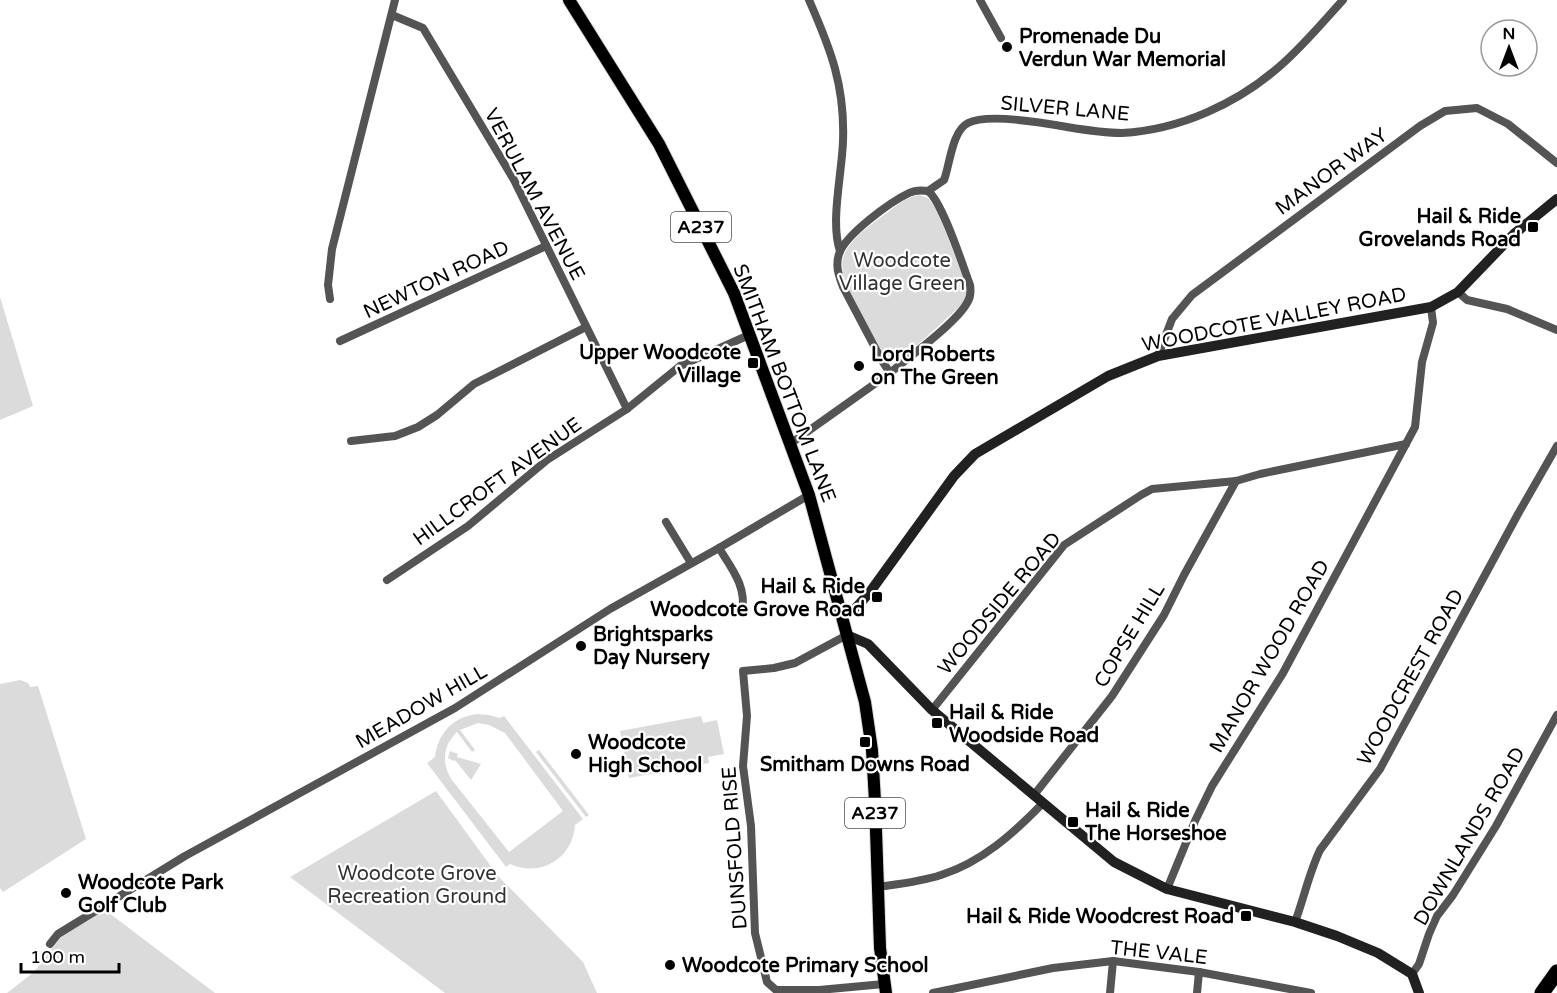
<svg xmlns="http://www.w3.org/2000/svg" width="1557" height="993" font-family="'Varela Round',sans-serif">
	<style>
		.green { fill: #dbdbdb; fill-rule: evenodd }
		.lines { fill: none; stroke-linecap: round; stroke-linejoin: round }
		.primary-casing { stroke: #dbdbdb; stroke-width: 14 }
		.highway-casing { stroke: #dbdbdb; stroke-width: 16 }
		.street { stroke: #545454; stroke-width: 8 }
		.secondary { stroke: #212121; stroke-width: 10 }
		.primary { stroke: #000; stroke-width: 12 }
		.highway { stroke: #000; stroke-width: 15 }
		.poi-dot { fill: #000; stroke: #fff; stroke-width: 2 }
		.labels { text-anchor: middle; stroke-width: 4.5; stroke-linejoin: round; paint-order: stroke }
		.shield { fill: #fff; stroke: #4c4c4c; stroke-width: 1.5 }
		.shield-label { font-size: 18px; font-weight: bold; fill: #000 }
		.poi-label { font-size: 20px; font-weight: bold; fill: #000; stroke: #fff; text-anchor: start }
		.street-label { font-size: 20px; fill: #000; stroke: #fff }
		.park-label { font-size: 20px; fill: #323232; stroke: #fff }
	</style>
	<rect width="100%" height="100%" fill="#fff"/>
	<g class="green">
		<path d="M 920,195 L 929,199 L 938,212 L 965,282 C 969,293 966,301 957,309 L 901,360 L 890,363 C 879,355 873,335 866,323 C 837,266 826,257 884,215 C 895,207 906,196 920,195 Z"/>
		<polygon points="0,297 33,406 0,420"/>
		<polygon points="20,680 28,683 30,687 38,686 86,839 3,892 0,888 0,684"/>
		<path d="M 477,714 L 489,715 L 500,718 L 504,716 L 583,819 L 575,825 C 573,858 541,878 510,864 L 506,867 L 427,763 L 435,757 C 438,733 453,717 477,714 ZM 478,723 L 489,725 L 505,733 L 563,811 L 509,852 L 452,780 C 441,764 443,745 457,732 L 472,752 L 475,750 L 460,730 Z"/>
		<polygon points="701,716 703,723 717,720 724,754 708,757 709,763 629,778 620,731"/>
		<polygon points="539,750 589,815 586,817 536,752"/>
		<polygon points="450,751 458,754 457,757 481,764 471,780 455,760 454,761 448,758"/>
		<polygon points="436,791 498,876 583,962 597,993 445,993 290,877"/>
		<polygon points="105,910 215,993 7,993 34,972 62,936"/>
	</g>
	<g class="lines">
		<defs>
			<polyline id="primary" points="569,0 659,144 734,293 809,495 865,702 872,750 875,801 880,948 886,993"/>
			<polyline id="highway" points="1542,993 1557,972"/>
		</defs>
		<use href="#primary" class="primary-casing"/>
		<use href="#highway" class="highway-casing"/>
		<g class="street">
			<path d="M 809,0 C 831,50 845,86 843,141 C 842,174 830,222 840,251"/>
			<polyline points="980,0 1001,38"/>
			<polyline points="392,15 423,28 514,180 627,409"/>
			<path d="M 928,191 L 944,180 C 950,164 952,131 968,123 C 987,113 1045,123 1067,127 C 1085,130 1104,133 1122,133 C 1179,130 1237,104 1280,66 C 1303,46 1322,23 1343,0"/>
			<polyline points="1458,292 1467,300 1507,309 1557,330"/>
			<polyline points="330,299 328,285 332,249 395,0"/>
			<polyline points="340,341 546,246"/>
			<polyline points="1158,356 1172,319 1192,295 1420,126 1445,111 1477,108 1508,124 1557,163"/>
			<polyline points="351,441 395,436 418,427 437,415 474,384 586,327"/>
			<path d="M 790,444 L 890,373 L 881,359 L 843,287 C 839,276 835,266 839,254 C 845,235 890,202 909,193 C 915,190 922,190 928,191 C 942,201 963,266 970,285 C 971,291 971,297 967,303 C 956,323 909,357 890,373"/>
			<polyline points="666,522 691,563"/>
			<path d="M 719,548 C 732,569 747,587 742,612"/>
			<polyline points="387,580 468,526 547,460 627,409 680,366 749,335"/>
			<polyline points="847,635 795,663 774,668 743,671 747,716 743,766 751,826 755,933 767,982 776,990 819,990 884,984"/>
			<polyline points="932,710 1064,545 1141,495 1152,489 1236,481 1260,474 1406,444"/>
			<polyline points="1034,795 1112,696 1164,615 1184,575 1236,481"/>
			<path d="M 877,887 C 898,884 920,882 941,875 C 982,862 1014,833 1043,803"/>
			<polyline points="1167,889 1195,821 1212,786 1283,673 1415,427 1422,362 1433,323 1431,307"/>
			<path d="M 1295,922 C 1304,898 1309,873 1320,850 L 1380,769 L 1518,514 L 1557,446"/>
			<polyline points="50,944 58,934 185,856 455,708 610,609 719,548 809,495"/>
			<polyline points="1412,974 1419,964 1429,934 1437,916 1453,895 1496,826 1557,715"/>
			<polyline points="933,993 1053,968 1113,961 1199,972 1311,993"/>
			<polyline points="1110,993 1113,961"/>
			<polyline points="1197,993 1199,972"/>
		</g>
		<g class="secondary">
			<polyline points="841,614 855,609 870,592 954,476 975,454 1108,376 1158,356 1431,307 1458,292 1514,234 1557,199"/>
			<polyline points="847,635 868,644 932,710 1114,862 1167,889 1295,922 1337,936 1378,953 1412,974 1419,993"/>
		</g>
		<use href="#primary" class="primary"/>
		<use href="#highway" class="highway"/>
	</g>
	<g class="poi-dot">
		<circle cx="1007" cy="47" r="6"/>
		<rect x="1527" y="221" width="12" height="12" rx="3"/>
		<rect x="747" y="357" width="12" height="12" rx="3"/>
		<circle cx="859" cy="366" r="6"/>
		<rect x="871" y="591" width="12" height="12" rx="3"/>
		<circle cx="581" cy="646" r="6"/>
		<rect x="931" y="717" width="12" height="12" rx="3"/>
		<rect x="859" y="736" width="12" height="12" rx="3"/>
		<circle cx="576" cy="754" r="6"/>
		<rect x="1067" y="816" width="12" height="12" rx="3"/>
		<circle cx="66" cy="893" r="6"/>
		<rect x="1240" y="910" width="12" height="12" rx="3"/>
		<circle cx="670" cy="965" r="6"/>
	</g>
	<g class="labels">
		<g class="shield">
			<rect x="671" y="212" width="60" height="30" rx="4.5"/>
			<rect x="845" y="798" width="60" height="30" rx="4.5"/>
		</g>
		<g class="shield-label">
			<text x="701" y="233">A237</text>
			<text x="875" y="819">A237</text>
		</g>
		<g class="poi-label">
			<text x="1019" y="43">Promenade Du<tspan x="1019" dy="23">Verdun War Memorial</tspan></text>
			<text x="1521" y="223" text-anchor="end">Hail &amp; Ride<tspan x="1521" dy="23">Grovelands Road</tspan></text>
			<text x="741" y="359" text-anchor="end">Upper Woodcote<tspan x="741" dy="23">Village</tspan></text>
			<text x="871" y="361">Lord Roberts<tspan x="871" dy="23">on The Green</tspan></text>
			<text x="865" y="593" text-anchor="end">Hail &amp; Ride<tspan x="865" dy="23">Woodcote Grove Road</tspan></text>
			<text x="593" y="641">Brightsparks<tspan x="593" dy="23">Day Nursery</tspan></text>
			<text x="949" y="719">Hail &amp; Ride<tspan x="949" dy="23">Woodside Road</tspan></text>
			<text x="588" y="749">Woodcote<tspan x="588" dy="23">High School</tspan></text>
			<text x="865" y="771" text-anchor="middle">Smitham Downs Road</text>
			<text x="1085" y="817">Hail &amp; Ride<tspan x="1085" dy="23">The Horseshoe</tspan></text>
			<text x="78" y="889">Woodcote Park<tspan x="78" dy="23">Golf Club</tspan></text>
			<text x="1234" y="923" text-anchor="end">Hail &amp; Ride Woodcrest Road</text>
			<text x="682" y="972">Woodcote Primary School</text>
		</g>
		<g class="street-label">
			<text transform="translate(1065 108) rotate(5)" y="7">SILVER LANE</text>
			<text transform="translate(1331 171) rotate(-36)" y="7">MANOR WAY</text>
			<text transform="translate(535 194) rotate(62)" y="7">VERULAM AVENUE</text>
			<text transform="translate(436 279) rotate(-25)" y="7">NEWTON ROAD</text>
			<text transform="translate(1274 319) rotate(-11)" y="7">WOODCOTE VALLEY ROAD</text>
			<text transform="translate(785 383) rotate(69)" y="7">SMITHAM BOTTOM LANE</text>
			<text transform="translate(497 481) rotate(-36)" y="7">HILLCROFT AVENUE</text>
			<text transform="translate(999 603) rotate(-50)" y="7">WOODSIDE ROAD</text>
			<text transform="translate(1129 635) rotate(-59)" y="7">COPSE HILL</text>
			<text transform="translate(1269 656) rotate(-60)" y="7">MANOR WOOD ROAD</text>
			<text transform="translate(1410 677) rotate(-61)" y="7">WOODCREST ROAD</text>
			<text transform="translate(421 706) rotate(-30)" y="7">MEADOW HILL</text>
			<text transform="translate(1469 836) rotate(-60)" y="7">DOWNLANDS ROAD</text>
			<text transform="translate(734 848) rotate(-94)" y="7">DUNSFOLD RISE</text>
			<text transform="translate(1159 952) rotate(6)" y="7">THE VALE</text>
		</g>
		<g class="park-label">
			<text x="902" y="267">Woodcote<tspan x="902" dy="23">Village Green</tspan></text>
			<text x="417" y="880">Woodcote Grove<tspan x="417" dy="23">Recreation Ground</tspan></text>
		</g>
	</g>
	<g transform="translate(1509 48)"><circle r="28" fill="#ffffff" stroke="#999999" stroke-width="1.5"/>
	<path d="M0-4.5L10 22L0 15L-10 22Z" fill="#000000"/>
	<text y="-9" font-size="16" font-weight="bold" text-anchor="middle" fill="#000000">N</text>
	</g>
	<path d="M21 963v9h98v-9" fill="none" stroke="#000000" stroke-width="3"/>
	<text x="30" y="963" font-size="18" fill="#000000" stroke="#ffffff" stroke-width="4.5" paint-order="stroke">100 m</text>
</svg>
